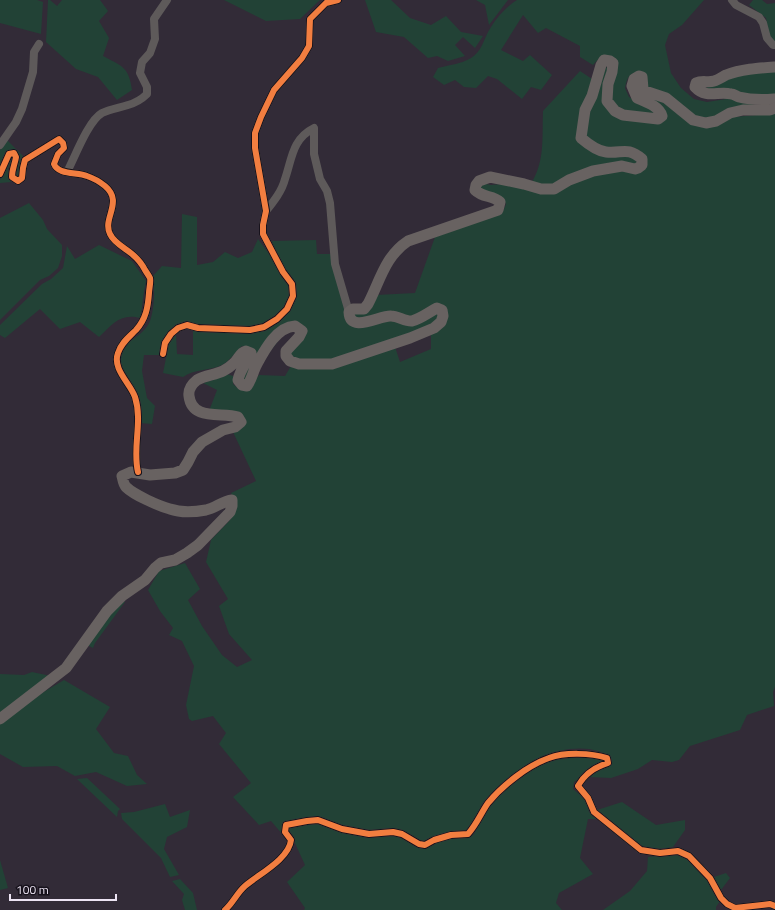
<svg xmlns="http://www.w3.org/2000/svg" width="775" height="910" font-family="'Titillium Web',sans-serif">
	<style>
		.green { fill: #224236 }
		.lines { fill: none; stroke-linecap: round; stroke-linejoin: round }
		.minor { stroke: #5e5a5a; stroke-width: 8 }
		.major { stroke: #686261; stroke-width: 11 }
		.cycleway-casing { stroke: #17121c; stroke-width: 8 }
		.cycleway { stroke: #f27e40; stroke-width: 6 }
	</style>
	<rect width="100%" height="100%" fill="#322b37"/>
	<g class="green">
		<polygon points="0,0 37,0 43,2 41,34 0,23"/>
		<path d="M 48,0 L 50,0 L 57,6 L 62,0 L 100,0 L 108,11 L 99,21 L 109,38 L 103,56 C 122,66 129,67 132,90 L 117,100 L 98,77 L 76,69 L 46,42 Z"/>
		<polygon points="224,0 320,0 300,19 266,21"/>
		<polygon points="365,0 391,0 410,18 431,25 446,16 461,32 483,36 475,48 463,37 455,45 465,56 448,61 437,56 428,58 404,37 376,32"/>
		<polygon points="476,0 508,0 489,25 485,5"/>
		<path d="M 517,0 L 704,0 L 682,25 L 669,34 L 665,45 L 671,73 L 681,88 L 694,99 L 707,102 L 726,99 L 735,99 L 758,103 L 708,118 L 698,117 L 650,90 L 639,71 C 629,74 627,77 625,88 L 629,97 L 639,102 L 646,105 L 657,115 L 618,111 L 610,98 L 615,70 L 601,56 L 593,65 L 580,57 L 580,46 L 546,28 L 538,33 L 523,15 L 501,50 L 523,61 L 530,55 L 552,75 L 541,90 L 531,87 L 522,99 L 497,79 L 488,76 L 476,88 L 464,87 L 455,80 L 444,85 L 433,77 L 438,68 C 449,65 461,64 471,58 C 481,52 483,42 488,32 C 494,21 505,7 517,0 Z"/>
		<polygon points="753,0 762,0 767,4 775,3 775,42 769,36 766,18 749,5"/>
		<path d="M 604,67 L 610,68 L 605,105 L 662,120 L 640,98 L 661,100 L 687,121 C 717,119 746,115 775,114 L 775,687 L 773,692 L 774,706 L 747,715 L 740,730 L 690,746 L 679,760 L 672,762 L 652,760 L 638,769 L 611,778 L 589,777 C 597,769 606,769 612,760 C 597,743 562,748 543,756 C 528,762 492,790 483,803 C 480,806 480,811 478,814 C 475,820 471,825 468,830 L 423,842 L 377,831 L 294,820 L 283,835 L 271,821 L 259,825 L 233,797 L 251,783 L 219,744 L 226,733 L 213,716 L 192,721 L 189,719 L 186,705 L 194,666 L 182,641 L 169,635 L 173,628 L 160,611 L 148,590 L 159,571 L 185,563 L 200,589 L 188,600 L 202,626 L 222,655 L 237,667 L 252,660 L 229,634 L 219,606 L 228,599 L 206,562 L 211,540 L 230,520 L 234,513 L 236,503 L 231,493 L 256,481 L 233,432 L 243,424 L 209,411 L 217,390 L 203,383 L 213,380 L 224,373 L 233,376 L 233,384 L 240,390 L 255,380 L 259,375 L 285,376 L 291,366 L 395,347 L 400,362 L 431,349 L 431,332 L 446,311 L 413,317 L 372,319 L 353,318 L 352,313 L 376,295 L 415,293 L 435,237 L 494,216 L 503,211 L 506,204 L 502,197 L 489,193 L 478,187 L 481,183 L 491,185 L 503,184 L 540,191 L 583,177 L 629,170 L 642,157 L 604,149 L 584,137 L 584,128 Z"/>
		<polygon points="775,70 775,97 702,90 726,77"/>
		<path d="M 580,71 L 592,79 L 578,139 L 634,157 L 638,161 L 636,166 L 630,165 L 553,187 L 532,182 C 545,160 542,137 543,111 Z"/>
		<polygon points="7,140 24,157 18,178 15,175 18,159 8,150 4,156 0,165 0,150"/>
		<polygon points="11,157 13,159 8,169 11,182 0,183 0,180"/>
		<polygon points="29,203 43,220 47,229 62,245 62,256 58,268 49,276 40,280 0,320 0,218"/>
		<path d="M 182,214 L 197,217 L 197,265 L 213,262 L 225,252 L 238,258 L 252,252 L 258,239 L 275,262 L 290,287 L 291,296 L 285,309 L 262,326 L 176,326 L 159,355 L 144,355 L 142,371 L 147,398 L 155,406 L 152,424 L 140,423 L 121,367 C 119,339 137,342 148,325 C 154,316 156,287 152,277 L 162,266 L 181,268 Z"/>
		<path d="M 316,240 L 317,254 L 332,254 L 354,325 L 435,314 L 440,314 L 437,322 L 426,328 L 333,361 L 298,360 L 291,355 L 291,349 L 303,337 L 293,322 L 248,380 L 243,380 L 251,349 L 242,346 C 235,352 230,361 222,365 C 209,371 194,369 183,377 L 163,373 L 169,343 L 176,335 L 177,354 L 193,355 L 193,331 L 265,328 L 296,296 L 278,258 L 272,241 Z"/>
		<path d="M 99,245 L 132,261 L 146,281 C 143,293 143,305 140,318 C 120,313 113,324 99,337 L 80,322 L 60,329 L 40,309 L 5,338 L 0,335 L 0,325 L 42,284 L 51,279 L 63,268 L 67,246 L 75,259 Z"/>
		<polygon points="122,601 125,602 95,643 93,648 87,645 98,629"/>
		<polygon points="32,672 51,676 0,716 0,674 24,675"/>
		<polygon points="64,680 110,707 96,729 114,753 128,756 137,775 147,784 127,786 96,772 75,776 57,766 23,767 0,754 0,724 42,693"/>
		<path d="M 585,756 L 604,760 L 574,782 L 573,789 L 586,800 L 589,812 L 597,819 L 588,819 L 580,858 L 593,874 L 559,893 L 556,903 L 562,910 L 304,910 L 305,908 L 287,882 L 305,865 L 294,841 L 287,832 L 288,827 L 307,822 L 393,834 L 418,846 L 445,839 L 470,837 L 474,834 C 487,806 504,788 529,772 C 533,769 538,766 542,764 C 556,758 571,759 585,756 Z"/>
		<polygon points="87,778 120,809 118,811 117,817 77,779"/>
		<polygon points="622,802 656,825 685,820 685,830 673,847 660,849 639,846 597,810"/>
		<polygon points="165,804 170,817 190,810 187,827 167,837 164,849 179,875 170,877 161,858 122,819 121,813 134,812"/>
		<path d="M 678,853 C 698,864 709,881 720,901 L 716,907 L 716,910 L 603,910 L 630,891 L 647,871 L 648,857 Z"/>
		<polygon points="0,860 8,888 0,890"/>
		<polygon points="726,873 730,878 721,890 711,878"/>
		<polygon points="180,879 193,893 197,910 185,910 182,900 184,894 172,881"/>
	</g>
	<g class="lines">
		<g class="minor">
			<polyline points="732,0 736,5 759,17 763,23 767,38 773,45 775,45"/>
			<polyline points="0,145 16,122 22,109 33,72 34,52 39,44"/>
			<path d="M 67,172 C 75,157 88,121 102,113 C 110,109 119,108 128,105 C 135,103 142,99 147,94 L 147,87 L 140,73 L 142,62 L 150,53 L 155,39 L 154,19 L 167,0"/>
			<path d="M 0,174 L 9,154 L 14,153 L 16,157 C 15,164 12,169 12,177 L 18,181 L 22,178 L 23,168 L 25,160 L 59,139 L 63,143 L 64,148 L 58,154 L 54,164 C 58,175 77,172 87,176 C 93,178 100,182 105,186 C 124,202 102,218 110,234 C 114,243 125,248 132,254 C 138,259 142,264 145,270 C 147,273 149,276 150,278 C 151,282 149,289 149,293 C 148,307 146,319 136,330 C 129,337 121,343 118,353 C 112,369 130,383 135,397 C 143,422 132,448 138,472"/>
			<path d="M 266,211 C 274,201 282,191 285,179 C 292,159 292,139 314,128 L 314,154 L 320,179 L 327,191 L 330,203 L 335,264 L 349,312"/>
			<polyline points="163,354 165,343 171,334 178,328 187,325 198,328 250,330 264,327 277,319 287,309 293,296 292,284 283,272 263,234 263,225 266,211 255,148 255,133 261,117 274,90 302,58 309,46 310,19 326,3 338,0"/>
			<path d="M 225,910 C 233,903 237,893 245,886 C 259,874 289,859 291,840 L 285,832 L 286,825 L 307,821 L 318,820 L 342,829 L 369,834 L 393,832 L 402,834 L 419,844 L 425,845 L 434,840 L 451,835 L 468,834 C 477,824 481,813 488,803 C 502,786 528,765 549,758 C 565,752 591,753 607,758 L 608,763 C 595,767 584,775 578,786 L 588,798 L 594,812 L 641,850 L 660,853 L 678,851 L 689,856 L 710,878 L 721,898 L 727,904 L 735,908 L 770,904 L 775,906"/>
		</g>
		<g class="major">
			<path d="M 775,67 C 759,68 741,69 726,75 C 722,77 718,80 714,81 C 708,83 702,80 696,83 L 695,87 C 706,99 718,91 731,94 C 734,94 736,96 739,97 C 751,100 762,100 774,99 L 775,100"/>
			<path d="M 0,719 L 66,668 L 107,611 L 122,596 L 145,580 L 155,568 L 161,563 L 175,560 L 187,553 L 198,545 L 230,512 L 232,506 L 232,500 C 223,501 215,508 206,510 C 195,512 181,513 170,509 C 159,506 134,495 126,487 C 123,484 123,479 122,476 L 131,472 L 150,475 L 175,473 L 183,470 L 188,462 L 193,452 L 202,442 L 223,430 L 235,427 L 241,422 L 238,417 C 221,412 192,421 189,396 C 188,389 192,384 197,380 C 205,375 215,375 223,371 C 227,369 231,366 233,364 C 239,359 239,353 246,351 L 251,353 C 247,362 240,370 238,380 L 242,385 L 247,386 C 252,379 253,371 257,364 C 265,349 277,327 295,326 L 302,331 L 299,337 L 286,351 L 286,356 L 290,361 L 299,364 L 332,364 L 410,338 L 434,328 L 441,322 L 443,316 L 442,310 L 437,308 C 429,312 422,318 412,321 C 406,322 398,316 391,316 C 380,315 350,334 349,312 L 353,309 L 364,309 L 368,304 C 380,281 385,256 408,241 L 498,210 L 500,202 C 493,195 483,198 475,190 L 476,185 L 479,181 L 490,177 L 524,184 L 541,189 L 554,189 L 569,180 L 593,171 L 622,166 L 635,169 L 638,168 L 642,165 L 642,159 C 627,146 622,154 606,152 C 597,151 588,144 581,138 L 585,110 L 592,96 L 601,65 L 604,60 L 610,61 L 613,63 L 612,72 L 608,84 L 607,101 L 615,111 L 623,115 L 658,119 L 662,116 C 659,106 646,102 637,98 L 632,86 L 634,79 L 639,76 L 642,77 L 643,89 L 645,91 L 666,98 L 693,120 L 706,123 L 716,121 L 730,113 L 743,110 L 770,110 L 775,108"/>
		</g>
		<defs>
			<g id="cycleway">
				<path d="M 0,174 L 9,154 L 14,153 L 16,157 C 15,164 12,169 12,177 L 18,181 L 22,178 L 23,168 L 25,160 L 59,139 L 63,143 L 64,148 L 58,154 L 54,164 C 58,175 77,172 87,176 C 93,178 100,182 105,186 C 124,202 102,218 110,234 C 114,243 125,248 132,254 C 138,259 142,264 145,270 C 147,273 149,276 150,278 C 151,282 149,289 149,293 C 148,307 146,319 136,330 C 129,337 121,343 118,353 C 112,369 130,383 135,397 C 143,422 132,448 138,472"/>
				<polyline points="163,354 165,343 171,334 178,328 187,325 198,328 250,330 264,327 277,319 287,309 293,296 292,284 283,272 263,234 263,225 266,211 255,148 255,133 261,117 274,90 302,58 309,46 310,19 326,3 338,0"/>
				<path d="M 225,910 C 233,903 237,893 245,886 C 259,874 289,859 291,840 L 285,832 L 286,825 L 307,821 L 318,820 L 342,829 L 369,834 L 393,832 L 402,834 L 419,844 L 425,845 L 434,840 L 451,835 L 468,834 C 477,824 481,813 488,803 C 502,786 528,765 549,758 C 565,752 591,753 607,758 L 608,763 C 595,767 584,775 578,786 L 588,798 L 594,812 L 641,850 L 660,853 L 678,851 L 689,856 L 710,878 L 721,898 L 727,904 L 735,908 L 770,904 L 775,906"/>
			</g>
		</defs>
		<use href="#cycleway" class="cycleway-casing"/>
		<use href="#cycleway" class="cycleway"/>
	</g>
	<path d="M10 894v6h106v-6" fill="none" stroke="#ece4f3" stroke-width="2"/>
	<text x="16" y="894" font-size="12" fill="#ece4f3" stroke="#17121c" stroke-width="3" paint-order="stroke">100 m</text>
</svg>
